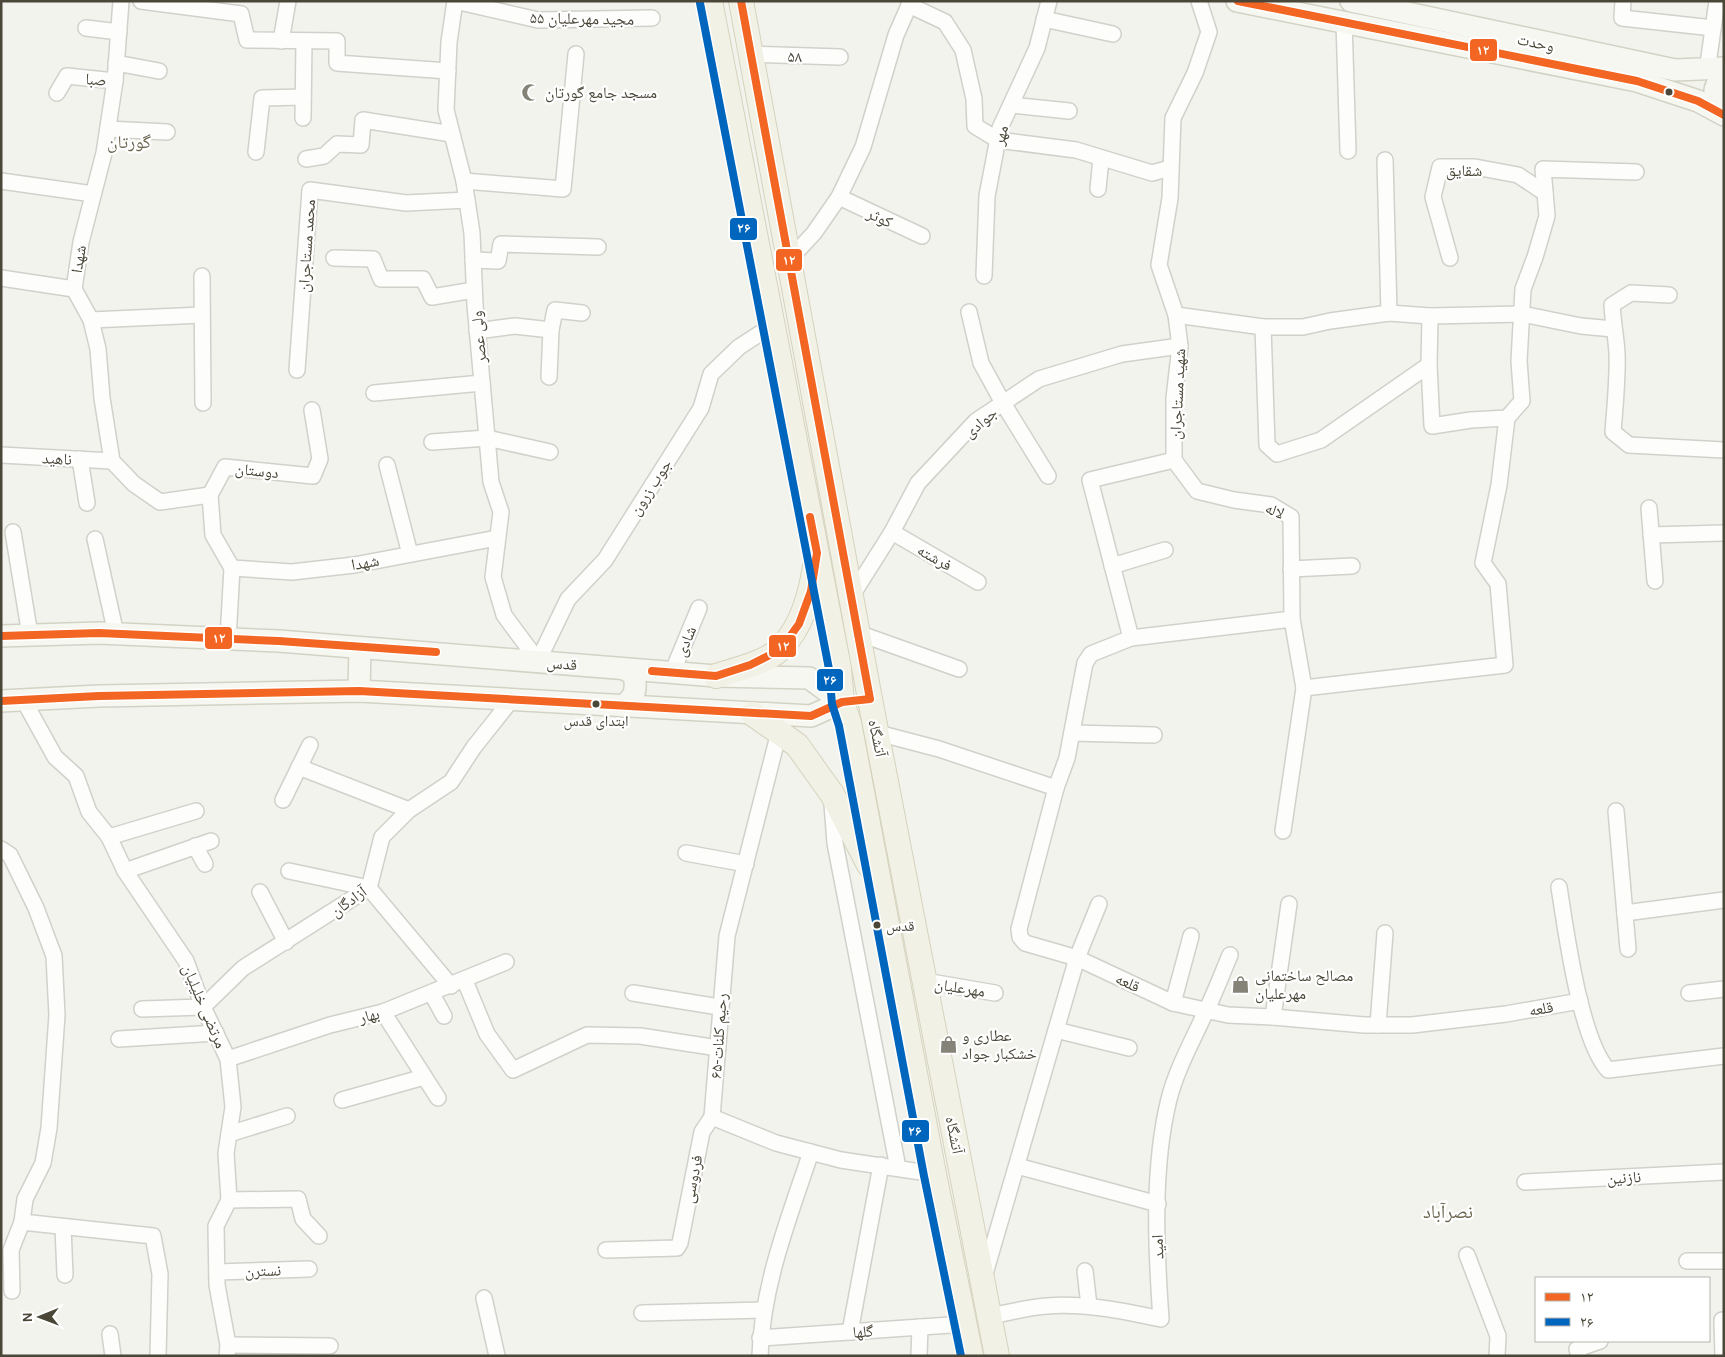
<svg xmlns="http://www.w3.org/2000/svg" width="1725" height="1357" font-family="Karla,'Noto Naskh Arabic',sans-serif">
	<style>
		.lines { fill: none; stroke-linecap: round; stroke-linejoin: round }
		.minor-casing { stroke: #d1d1cb; stroke-width: 18 }
		.secondary-casing { stroke: #d2d2c5; stroke-width: 24 }
		.primary-casing { stroke: #d5d3bc; stroke-width: 26 }
		.minor { stroke: #fdfdfc; stroke-width: 15 }
		.secondary { stroke: #f7f7f1; stroke-width: 21 }
		.primary { stroke: #f2f1e6; stroke-width: 24 }
		.bus-1-casing { stroke: #fff; stroke-width: 11 }
		.bus-2-casing { stroke: #fff; stroke-width: 11 }
		.bus-1 { stroke: #f26522; stroke-width: 8 }
		.bus-2 { stroke: #0065bd; stroke-width: 8 }
		.bus-dot { fill: #4a4739; stroke: #fff; stroke-width: 2 }
		.labels { text-anchor: middle; stroke-width: 4.5; stroke-linejoin: round; paint-order: stroke }
		.bus-label { font-size: 15px; fill: #4a4739; stroke: #fff }
		.street-label { font-size: 16px; fill: #4a4739; stroke: #fff }
		.poi-label { font-size: 16px; fill: #4a4739; stroke: #fff; text-anchor: start }
		.neighbourhood-label { font-size: 18px; fill: #6d6750; stroke: #fff }
		.quarter-label { font-size: 19px; fill: #6d6750; stroke: #fff }
		.line-badge { stroke: #fff; stroke-width: 2 }
		.badge-label { font-size: 14px; text-anchor: middle; font-weight: bold; fill: #fff }
	</style>
	<rect width="100%" height="100%" fill="#f3f3ee"/>
	<g class="lines">
		<defs>
			<g id="minor">
				<polyline points="121,1 115,81 104,153 81,242 74,289 91,320 98,349 102,398 112,461 134,484 160,502 210,495"/>
				<polyline points="141,1 241,14 247,40 337,41 337,63 448,71"/>
				<polyline points="455,1 449,42 446,110 464,181 472,233 475,305 491,482 501,512 493,577 504,615 538,661 568,599 605,560 701,408 711,374 739,347 773,325"/>
				<polyline points="455,1 538,20 652,18"/>
				<polyline points="1623,1 1622,18 1713,28"/>
				<polyline points="909,5 945,22 963,50 974,99 975,126 998,140 1076,150 1152,173 1170,168"/>
				<polyline points="1044,19 1113,34"/>
				<polyline points="1344,22 1348,151"/>
				<polyline points="86,28 119,32"/>
				<polyline points="281,41 288,1"/>
				<polyline points="750,54 840,57"/>
				<polyline points="116,63 159,71"/>
				<polyline points="1707,71 1717,1"/>
				<polyline points="57,93 67,76 115,81"/>
				<polyline points="1011,105 1069,111"/>
				<polyline points="303,118 304,41"/>
				<polyline points="108,129 167,132"/>
				<polyline points="256,152 262,98 303,97"/>
				<polyline points="306,159 324,156 337,144 361,145 363,120 452,134"/>
				<polyline points="1385,160 1389,313"/>
				<polyline points="1,181 93,194"/>
				<polyline points="464,181 563,189 576,54"/>
				<polyline points="1098,189 1101,158"/>
				<polyline points="839,197 922,236"/>
				<polyline points="334,258 373,259 381,279 423,279 432,297 474,290"/>
				<polyline points="1450,258 1433,197 1440,167 1475,167 1518,175 1545,193"/>
				<polyline points="473,260 498,261 501,244 598,247"/>
				<polyline points="788,261 814,233 839,197 863,147 896,35 911,1"/>
				<polyline points="202,276 203,403"/>
				<polyline points="984,276 987,196 1000,128 1037,48 1049,1"/>
				<polyline points="1,278 74,289"/>
				<path d="M 1669,295 L 1631,293 L 1612,305 C 1613,322 1616,337 1617,353 C 1618,379 1615,405 1613,432 L 1629,445 L 1724,450"/>
				<polyline points="969,312 981,363 1003,403 1048,476"/>
				<polyline points="1176,315 1263,327 1303,327 1330,321 1389,313 1430,316 1522,314 1581,326 1613,329"/>
				<polyline points="1430,316 1429,365 1432,426 1471,420 1507,418 1522,401 1519,361 1523,289 1535,257 1547,216 1543,169 1636,172"/>
				<polyline points="91,320 202,315"/>
				<polyline points="1263,327 1267,445 1277,454 1321,440 1429,365"/>
				<polyline points="477,331 515,326 551,330 555,310 582,313"/>
				<polyline points="297,370 310,190 406,203 467,200"/>
				<polyline points="549,377 551,330"/>
				<polyline points="374,393 482,383"/>
				<polyline points="432,442 487,438 550,452"/>
				<polyline points="1,455 112,461"/>
				<polyline points="80,459 87,503"/>
				<polyline points="1174,460 1197,491 1234,500 1271,505 1291,517 1292,619"/>
				<polyline points="387,465 410,554"/>
				<polyline points="1649,508 1655,581"/>
				<polyline points="13,532 30,635"/>
				<polyline points="892,532 978,582"/>
				<polyline points="1651,535 1724,533"/>
				<polyline points="95,539 116,634"/>
				<polyline points="1112,566 1165,550"/>
				<polyline points="232,568 292,572 354,565 497,538"/>
				<polyline points="1291,569 1352,566"/>
				<polyline points="851,597 892,532 918,483 976,421 1039,379 1122,354 1180,346"/>
				<polyline points="858,633 959,669"/>
				<polyline points="1131,638 1090,480 1174,460 1174,398 1180,346 1176,315 1159,265 1170,198 1173,118 1195,73 1209,32 1199,1"/>
				<polyline points="228,639 232,568 213,535 210,495 225,467 313,476 320,459 312,410"/>
				<polyline points="672,673 699,608"/>
				<polyline points="23,699 55,757 76,776 89,812 109,837 125,871 186,961 203,1007 228,1059 233,1107 226,1153 229,1200 216,1226 217,1285 228,1345 227,1356"/>
				<polyline points="779,732 727,936 712,1117 776,1143 841,1160 934,1174"/>
				<polyline points="878,733 939,749 1056,788 1019,929 1020,937 1025,943 1077,958 1173,1003 1228,1015 1273,1017 1364,1025 1412,1025 1506,1014 1580,1001"/>
				<polyline points="1072,733 1154,735"/>
				<polyline points="299,767 409,810"/>
				<polyline points="1056,788 1067,758 1085,663 1091,654 1131,638 1292,619 1304,688 1505,665 1498,584 1483,563 1499,485 1507,418"/>
				<polyline points="283,800 310,745"/>
				<polyline points="832,804 835,843 898,1168"/>
				<polyline points="1616,811 1628,949"/>
				<polyline points="1283,831 1304,688"/>
				<polyline points="109,837 196,811"/>
				<polyline points="195,846 205,864"/>
				<polyline points="1,849 10,855 36,908 54,956 57,1015 49,1128 43,1163 25,1199 22,1222 153,1236 160,1274 158,1356"/>
				<polyline points="686,853 746,864"/>
				<polyline points="125,871 211,841"/>
				<polyline points="289,871 369,888 451,986"/>
				<path d="M 1559,887 C 1566,931 1580,1039 1608,1070 L 1724,1056"/>
				<polyline points="260,892 286,942"/>
				<polyline points="1625,913 1724,900"/>
				<polyline points="465,981 487,1034 513,1070 587,1035 640,1036 718,1048"/>
				<polyline points="925,981 995,993"/>
				<polyline points="633,993 719,1007"/>
				<polyline points="1689,993 1724,989"/>
				<polyline points="432,994 444,1016"/>
				<polyline points="1173,1003 1191,936"/>
				<polyline points="142,1009 203,1007 243,968 369,888 382,837 409,810 451,782 474,747 513,698"/>
				<polyline points="383,1012 438,1098"/>
				<polyline points="1273,1017 1289,904"/>
				<polyline points="1378,1025 1385,933"/>
				<polyline points="1056,1030 1129,1048"/>
				<polyline points="119,1039 216,1033"/>
				<polyline points="228,1059 330,1025 383,1012 506,962"/>
				<polyline points="342,1100 424,1077"/>
				<polyline points="229,1134 287,1116"/>
				<polyline points="1017,1166 1158,1204"/>
				<polyline points="1525,1182 1724,1172"/>
				<polyline points="229,1200 298,1199 303,1219 319,1236"/>
				<polyline points="63,1227 65,1275"/>
				<polyline points="606,1250 677,1248 680,1243 702,1132 712,1117"/>
				<polyline points="1467,1255 1498,1336 1497,1356"/>
				<polyline points="1687,1261 1724,1261"/>
				<polyline points="1085,1271 1089,1306"/>
				<polyline points="217,1272 309,1269"/>
				<polyline points="984,1277 1077,958 1099,904"/>
				<polyline points="12,1291 11,1250 22,1222"/>
				<polyline points="484,1298 497,1356"/>
				<polyline points="642,1313 764,1310"/>
				<path d="M 990,1316 C 1008,1313 1028,1307 1047,1306 C 1085,1303 1124,1311 1161,1319 C 1156,1249 1152,1168 1169,1099 C 1177,1068 1193,1040 1206,1011 C 1215,993 1222,974 1230,955"/>
				<polyline points="1722,1320 1723,1356"/>
				<polyline points="850,1332 881,1165"/>
				<polyline points="110,1334 113,1356"/>
				<polyline points="760,1338 965,1324"/>
				<polyline points="228,1345 330,1346"/>
				<path d="M 760,1356 C 762,1285 789,1218 811,1152"/>
				<polyline points="919,1356 920,1327"/>
				<polyline points="1579,1356 1577,1349 1600,1341"/>
			</g>
			<g id="secondary">
				<polyline points="1237,1 1637,81 1698,101 1724,115"/>
				<polyline points="1351,1 1675,70 1724,68"/>
				<path d="M 1724,76 C 1711,87 1712,102 1724,114"/>
				<polyline points="1,636 99,633 279,641 716,676 809,678 842,702"/>
				<polyline points="359,691 360,648"/>
				<polyline points="1,701 99,696 359,691 811,716 842,702"/>
				<path d="M 623,706 C 635,697 637,690 634,675 L 625,669"/>
			</g>
			<g id="primary">
				<polyline points="710,1 839,668 842,702 849,723 934,1174 971,1356"/>
				<polyline points="741,1 870,699 997,1356"/>
				<path d="M 716,676 C 735,670 766,663 780,649 C 802,627 810,596 815,567"/>
				<polyline points="753,714 797,745 832,794 869,865"/>
			</g>
		</defs>
		<use href="#minor" class="minor-casing"/>
		<use href="#secondary" class="secondary-casing"/>
		<use href="#primary" class="primary-casing"/>
		<use href="#minor" class="minor"/>
		<use href="#secondary" class="secondary"/>
		<use href="#primary" class="primary"/>
		<defs>
			<g id="bus-1">
				<polyline points="1238,1 1637,81 1698,101 1724,115"/>
				<polyline points="1,636 99,633 279,641 436,652"/>
				<polyline points="652,671 716,676 750,665 780,650 799,624 811,591 817,553 810,517"/>
				<polyline points="1,701 99,696 359,691 811,716 842,702 870,699 741,1"/>
			</g>
			<polyline id="bus-2" points="700,3 829,669 832,704 839,726 924,1176 961,1356"/>
		</defs>
		<use href="#bus-1" class="bus-1-casing"/>
		<use href="#bus-2" class="bus-2-casing"/>
		<use href="#bus-1" class="bus-1"/>
		<use href="#bus-2" class="bus-2"/>
	</g>
	<defs>
		<symbol id="mosque-bare" viewBox="-9 -9 18 18"><path d="M3.5-4.9A6 6 0 1 0 3.5 4.9A5 5 0 1 1 3.5-4.9Z" fill="#858378" stroke="#fff" stroke-width="2.5" paint-order="stroke"/></symbol>
		<symbol id="shop-bare" viewBox="-9 -9 18 18"><path d="M-5-2.5h2.3a2.7 3.5 0 0 1 5.4 0H5L5.5 6h-11ZM-1.5-2.5h3a1.5 2.3 0 0 0-3 0Z" fill="#858378" stroke="#fff" stroke-width="2.5" paint-order="stroke"/></symbol>
	</defs>
	<g fill-rule="evenodd">
		<use href="#mosque-bare" x="518" y="80" width="25" height="25"/>
		<use href="#shop-bare" x="1228" y="972" width="25" height="25"/>
		<use href="#shop-bare" x="936" y="1032" width="25" height="25"/>
	</g>
	<g class="bus-dot">
		<circle cx="1669" cy="92" r="4.5"/>
		<circle cx="596" cy="704" r="4.5"/>
		<circle cx="877" cy="925" r="4.5"/>
	</g>
	<g class="labels">
		<g class="bus-label">
			<text x="596" y="726">ابتدای قدس</text>
			<text x="886" y="931" text-anchor="start">قدس</text>
		</g>
		<g class="street-label">
			<text transform="translate(582 18) rotate(1)" y="6">۵۵ مجید مهرعلیان</text>
			<text transform="translate(1536 42) rotate(12)" y="6">وحدت</text>
			<text transform="translate(795 56) rotate(2)" y="6">۵۸</text>
			<text transform="translate(96 79) rotate(5)" y="6">صبا</text>
			<text transform="translate(1000 135) rotate(-75)" y="6">مهر</text>
			<text x="1464" y="176">شقایق</text>
			<text transform="translate(880 217) rotate(25)" y="6">کوثر</text>
			<text transform="translate(306 246) rotate(-86)" y="6">محمد مستاجران</text>
			<text transform="translate(78 259) rotate(-81)" y="6">شهدا</text>
			<text transform="translate(478 337) rotate(-95)" y="6">ولی عصر</text>
			<text transform="translate(1177 394) rotate(-87)" y="6">شهید مستاجران</text>
			<text transform="translate(980 422) rotate(-40)" y="6">جوادی</text>
			<text transform="translate(57 458) rotate(3)" y="6">ناهید</text>
			<text transform="translate(257 470) rotate(6)" y="6">دوستان</text>
			<text transform="translate(650 487) rotate(-57)" y="6">جوب زرون</text>
			<text transform="translate(1275 510) rotate(23)" y="6">لاله</text>
			<text transform="translate(935 557) rotate(30)" y="6">فرشته</text>
			<text transform="translate(365 562) rotate(-10)" y="6">شهدا</text>
			<text transform="translate(685 641) rotate(-67)" y="6">شادی</text>
			<text transform="translate(562 663) rotate(5)" y="6">قدس</text>
			<text transform="translate(878 738) rotate(78)" y="6">آتشگاه</text>
			<text transform="translate(348 901) rotate(-36)" y="6">آزادگان</text>
			<text transform="translate(1128 982) rotate(25)" y="6">قلعه</text>
			<text transform="translate(960 987) rotate(9)" y="6">مهرعلیان</text>
			<text transform="translate(205 1006) rotate(67)" y="6">مرتضی خلیلیان</text>
			<text transform="translate(1541 1008) rotate(-10)" y="6">قلعه</text>
			<text transform="translate(369 1015) rotate(-14)" y="6">بهار</text>
			<text transform="translate(718 1036) rotate(-86)" y="6">۶۵-رحیم کلنات</text>
			<text transform="translate(955 1135) rotate(79)" y="6">آتشگاه</text>
			<text transform="translate(1624 1177) rotate(-3)" y="6">نازنین</text>
			<text transform="translate(692 1179) rotate(-79)" y="6">فردوسی</text>
			<text transform="translate(1157 1247) rotate(-92)" y="6">امید</text>
			<text transform="translate(263 1270) rotate(-2)" y="6">نسترن</text>
			<text transform="translate(863 1331) rotate(-4)" y="6">گلها</text>
		</g>
		<g class="poi-label">
			<text x="545" y="98">مسجد جامع گورتان</text>
			<text x="1255" y="981">مصالح ساختمانی<tspan x="1255" dy="18">مهرعلیان</tspan></text>
			<text x="962" y="1041">عطاری و<tspan x="962" dy="18">خشکبار جواد</tspan></text>
		</g>
		<g class="neighbourhood-label">
			<text x="129" y="148">گورتان</text>
		</g>
		<g class="quarter-label">
			<text x="1448" y="1218">نصرآباد</text>
		</g>
	</g>
	<g class="line-badge">
		<rect x="1469" y="38" width="29" height="24" rx="5" fill="#f26522"/>
		<rect x="729" y="217" width="29" height="24" rx="5" fill="#0065bd"/>
		<rect x="775" y="248" width="28" height="24" rx="5" fill="#f26522"/>
		<rect x="204" y="626" width="29" height="24" rx="5" fill="#f26522"/>
		<rect x="768" y="634" width="29" height="24" rx="5" fill="#f26522"/>
		<rect x="816" y="668" width="28" height="24" rx="5" fill="#0065bd"/>
		<rect x="901" y="1119" width="29" height="24" rx="5" fill="#0065bd"/>
	</g>
	<g class="badge-label">
		<text x="1483" y="55">۱۲</text>
		<text x="744" y="233">۲۶</text>
		<text x="789" y="265">۱۲</text>
		<text x="219" y="643">۱۲</text>
		<text x="783" y="651">۱۲</text>
		<text x="830" y="685">۲۶</text>
		<text x="915" y="1136">۲۶</text>
	</g>
	<rect width="1725" height="1357" fill="none" stroke="#4a4739" stroke-width="5"/>
	<rect x="1535" y="1277" width="175" height="65" fill="#ffffff" stroke="#b7b5b0"/>
	<rect x="1545" y="1293" width="25" height="8" fill="#f26522" stroke="#b7b5b0"/>
	<text x="1580" y="1302" font-size="15" fill="#4a4739">۱۲</text>
	<rect x="1545" y="1318" width="25" height="8" fill="#0065bd" stroke="#b7b5b0"/>
	<text x="1580" y="1327" font-size="15" fill="#4a4739">۲۶</text>
	<g transform="translate(40 1317) rotate(269)" stroke="#ffffff" stroke-width="4" paint-order="stroke">
	<path d="M0-4L9 19L0 12L-9 19Z" fill="#4a4739"/>
	<text y="-8" font-size="14" font-weight="bold" text-anchor="middle" fill="#4a4739">N</text>
	</g>
</svg>
